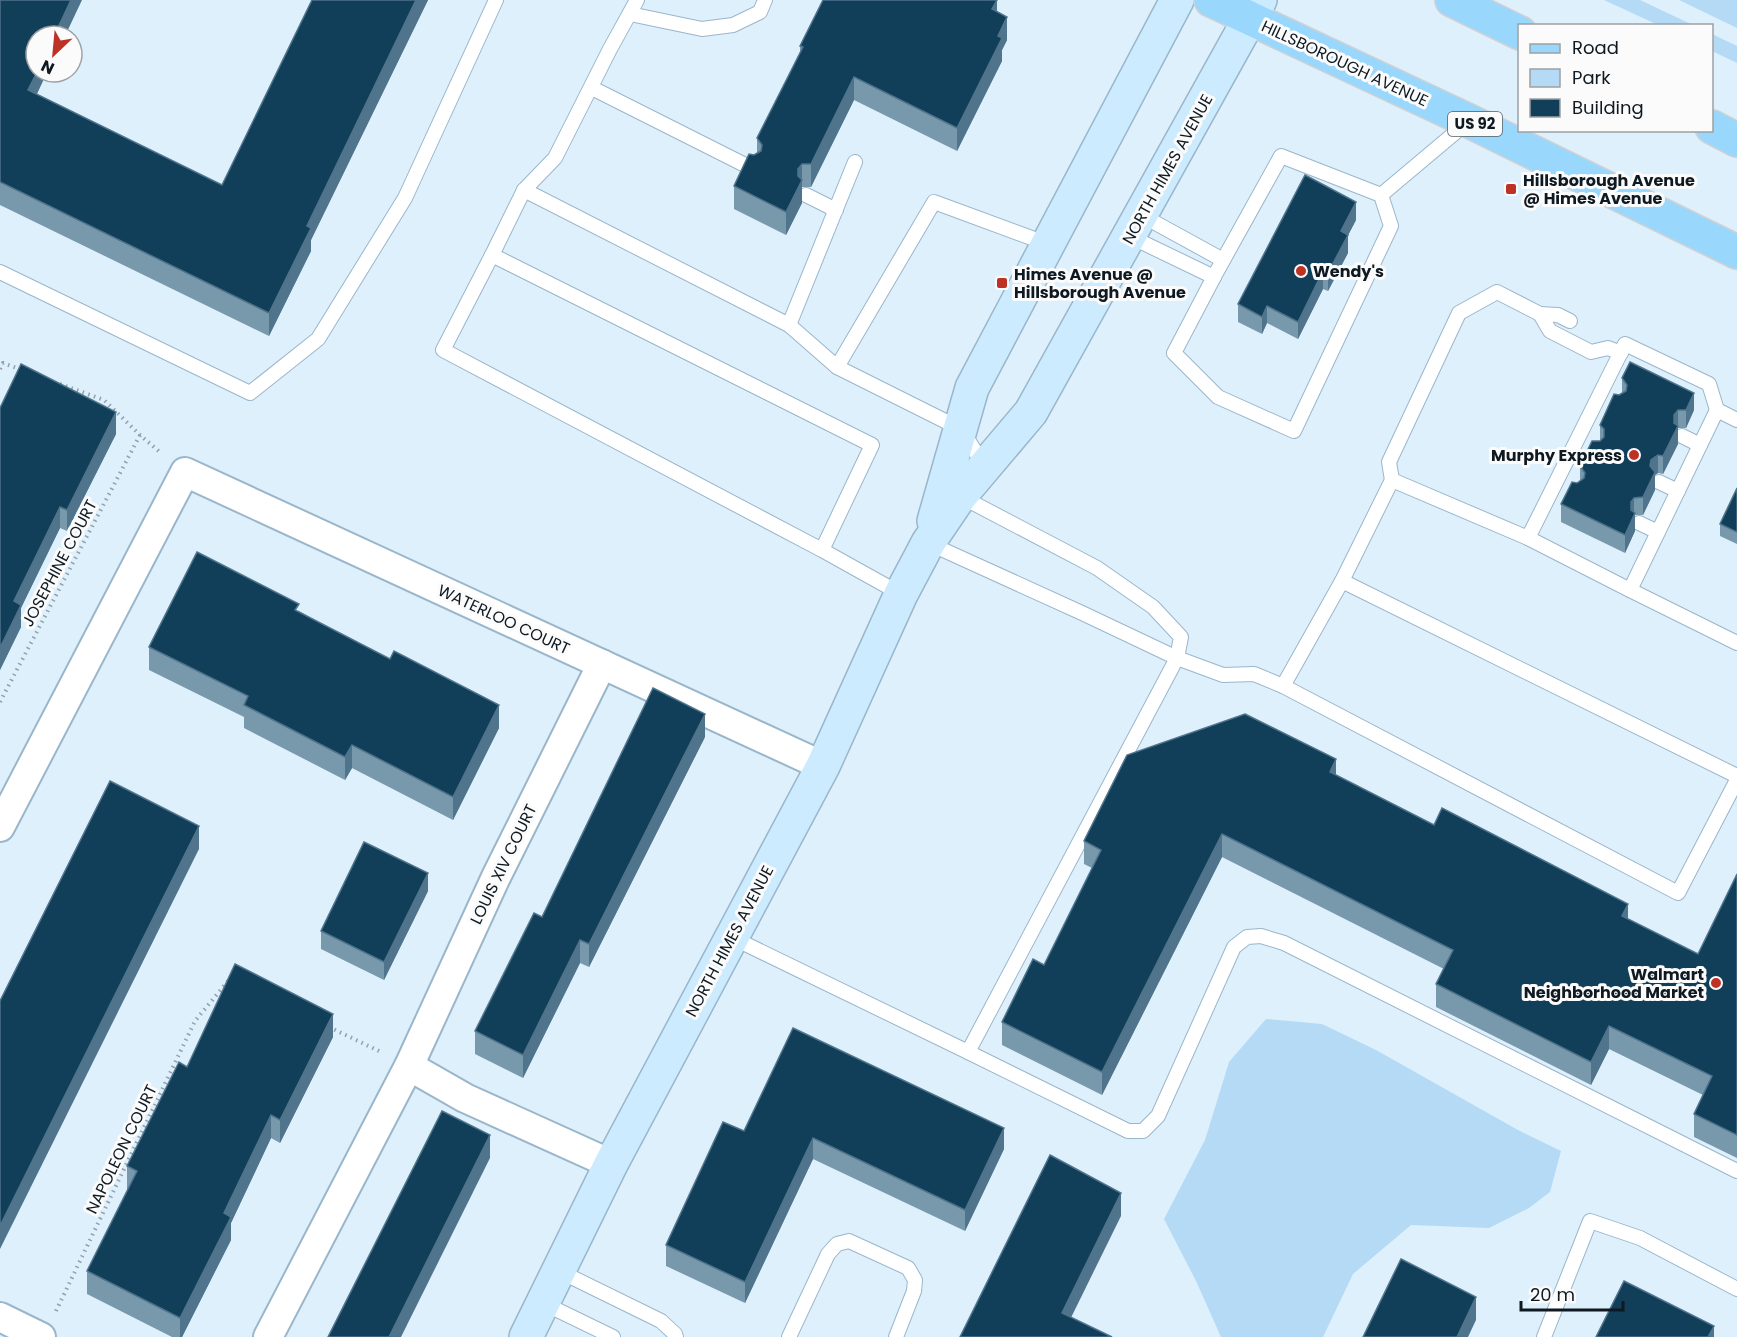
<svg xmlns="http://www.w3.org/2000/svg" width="1737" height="1337" font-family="Poppins,sans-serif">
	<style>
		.green { fill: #b4daf5 }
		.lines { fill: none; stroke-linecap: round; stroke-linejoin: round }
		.lane-casing { stroke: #99b6cb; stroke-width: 16 }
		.street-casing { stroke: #99b6cb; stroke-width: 32 }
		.secondary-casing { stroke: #99b6cb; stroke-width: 36 }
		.primary-casing { stroke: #cfd1d3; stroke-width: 36 }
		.path { stroke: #92a0ac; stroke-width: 4; stroke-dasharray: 1.5 4.5; stroke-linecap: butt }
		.lane { stroke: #fff; stroke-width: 14 }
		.street { stroke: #fff; stroke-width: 28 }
		.secondary { stroke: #ccebfe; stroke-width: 33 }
		.primary { stroke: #9ad7fd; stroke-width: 33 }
		.wall { fill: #7898ac }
		.shaded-wall { fill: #4f748b }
		.building { fill: #113f5a; stroke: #4f748b; stroke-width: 1.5 }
		.poi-dot { fill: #be3125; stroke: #fbfbfb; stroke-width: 2 }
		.labels { text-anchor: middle; stroke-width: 6; stroke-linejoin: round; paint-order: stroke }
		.shield { fill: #fbfbfb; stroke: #555d62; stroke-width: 1.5 }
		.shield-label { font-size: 15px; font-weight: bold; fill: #0e1921 }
		.street-label { font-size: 16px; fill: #0e1921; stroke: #fbfbfb }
		.poi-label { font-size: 16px; font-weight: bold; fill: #0e1921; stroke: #fbfbfb; text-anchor: start }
	</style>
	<rect width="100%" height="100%" fill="#dff0fd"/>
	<g class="green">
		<polygon points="1604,0 1640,0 1693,25 1658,25"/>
		<polygon points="1679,0 1737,0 1737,28"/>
		<polygon points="1712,34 1737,46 1737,63 1712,51"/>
		<polygon points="1266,1019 1322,1024 1376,1050 1518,1130 1561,1151 1550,1192 1529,1208 1489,1228 1411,1225 1353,1274 1323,1337 1221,1337 1196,1281 1164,1219 1205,1140 1229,1062"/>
	</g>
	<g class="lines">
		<defs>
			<g id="lane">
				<polyline points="630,14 702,29 733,25 760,12 765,0"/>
				<polyline points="592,88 753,169"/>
				<polygon points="1281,156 1381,195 1391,226 1294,431 1218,397 1174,353 1216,273"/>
				<polyline points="855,162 789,325 837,367 961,429 985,467"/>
				<polyline points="524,190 789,325"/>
				<polyline points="806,195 836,210"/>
				<polyline points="1381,195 1469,121"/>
				<polyline points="1141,215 1223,260"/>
				<polyline points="1129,236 1214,277"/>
				<polyline points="492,255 524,190 555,158 610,49 637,0"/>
				<polyline points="0,272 250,393 318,339 405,198 496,0"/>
				<polyline points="1540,314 1558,315 1570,321"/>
				<polyline points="837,367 934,202 1048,244"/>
				<polyline points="1737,420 1717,410 1630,590 1737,643"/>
				<polyline points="1682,436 1700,445"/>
				<polyline points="1392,480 1389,462 1459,313 1497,292 1540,314 1550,331 1591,352 1608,348 1621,353"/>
				<polyline points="1659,482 1678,491"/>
				<polyline points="1639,523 1658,532"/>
				<polyline points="1528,538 1625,344 1709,384 1717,410"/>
				<polyline points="928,543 1082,613 1177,658 1223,675 1254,674 1283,686 1678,893 1737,780"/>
				<polyline points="822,550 872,445 492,255 443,350 822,550 901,594"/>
				<polyline points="1342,581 1737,776"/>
				<polyline points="1283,686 1342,581 1392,480 1528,538 1630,590"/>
				<polyline points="731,937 968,1052 1177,658 1181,637 1153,607 1097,568 958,495"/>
				<polyline points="968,1052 1128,1131 1143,1131 1158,1116 1234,947 1247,937 1261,936 1284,943 1737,1171"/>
				<polyline points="559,1271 661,1321 675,1334 676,1337"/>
				<polyline points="543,1303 613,1337"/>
				<polyline points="789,1337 828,1254 837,1244 849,1241 908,1268 915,1280 914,1291 896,1337"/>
				<polyline points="1544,1337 1590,1221 1640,1238 1737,1289"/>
			</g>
			<g id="street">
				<polyline points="0,827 185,472 823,766"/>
				<polyline points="409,1066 465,1098 611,1164"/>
				<polyline points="0,1317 41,1337"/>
				<polyline points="268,1337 409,1066 496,877 602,664"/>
			</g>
			<g id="secondary">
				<polyline points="934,521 972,388 1177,0"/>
				<polyline points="526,1337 611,1164 823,766 901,594 928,543 960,496 1031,412 1260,0"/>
			</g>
			<g id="primary">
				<polyline points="1211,0 1469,121 1737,252"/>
				<polyline points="1452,0 1520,33"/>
				<polyline points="1712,127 1737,140"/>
			</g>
		</defs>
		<use href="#lane" class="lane-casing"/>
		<use href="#street" class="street-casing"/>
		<use href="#secondary" class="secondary-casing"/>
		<use href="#primary" class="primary-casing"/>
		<g class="path">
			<polyline points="0,369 3,363 22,370"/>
			<polyline points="60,384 104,400 140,435 161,453"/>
			<polyline points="0,702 140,435"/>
			<polyline points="329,1027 381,1052"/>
			<polyline points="56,1311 195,1021 228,981"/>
		</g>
		<use href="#lane" class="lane"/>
		<use href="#street" class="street"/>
		<use href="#secondary" class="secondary"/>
		<use href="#primary" class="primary"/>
	</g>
	<g class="wall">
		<polygon points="0,0 36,72 47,72 37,94 222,185 312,0 428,0 311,240 311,251 269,336 0,205"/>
		<polygon points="997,11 1007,40 1002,50 1002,61 957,151 854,100 811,187 802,187 802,203 786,235 734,209 734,186 754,155 757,153 757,138 800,52 800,46"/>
		<polygon points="1356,220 1348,235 1348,253 1328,291 1323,289 1298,339 1267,323 1262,334 1238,322 1238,304"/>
		<polygon points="1622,378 1694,410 1686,428 1678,428 1678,444 1663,474 1658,473 1655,475 1655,490 1643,515 1635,515 1635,531 1625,553 1561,522 1561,504 1580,481 1580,466 1600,441 1600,425 1619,395 1622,393"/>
		<polygon points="0,408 116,434 67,531 60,528 21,608 21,627 0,670"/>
		<polygon points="1737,488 1737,544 1720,536 1720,524"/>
		<polygon points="299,611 499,728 453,820 352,768 345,780 244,728 244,717 149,670 149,647"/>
		<polygon points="705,737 589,967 580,963 523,1078 475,1054 475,1031 542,917"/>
		<polygon points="1336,775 1434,825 1698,954 1737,874 1737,1158 1694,1137 1694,1114 1703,1095 1609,1049 1591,1085 1436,1007 1436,984 1444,969 1222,857 1102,1095 1002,1045 1002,1022 1044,965 1092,868 1084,864 1084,841"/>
		<polygon points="428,891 384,980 321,949 321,931"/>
		<polygon points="333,1037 280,1143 271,1138 231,1223 231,1240 182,1337 172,1337 87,1294 87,1271 128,1189 127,1189 127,1166 187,1067"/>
		<polygon points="744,1131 1004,1149 965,1231 813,1159 745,1303 666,1266 666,1245"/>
	</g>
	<g class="shaded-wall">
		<polygon points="71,0 82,0 65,36 54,36"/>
		<polygon points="416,0 428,0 311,240 311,251 269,336 269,313 307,226"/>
		<polygon points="997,0 997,23 992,9"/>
		<polygon points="1007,17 1007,40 1002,50 1002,61 957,151 957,128"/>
		<polygon points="37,72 47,72 28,113 28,90"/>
		<polygon points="854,77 854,100 811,187 811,164"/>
		<polygon points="802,164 802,203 786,235 786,212 798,169"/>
		<polygon points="1356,202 1356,220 1341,249 1341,231"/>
		<polygon points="1348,235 1348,253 1328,291 1328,273"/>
		<polygon points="1323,271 1323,289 1298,339 1298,322"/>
		<polygon points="1267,306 1267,323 1262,334 1262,317"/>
		<polygon points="1694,393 1694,410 1686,428 1686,410"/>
		<polygon points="1678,410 1678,444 1663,474 1663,456 1674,433 1674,415"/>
		<polygon points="116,412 116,434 67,531 67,510"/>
		<polygon points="1658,455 1658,473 1655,475 1655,490 1643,515 1643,497 1651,460"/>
		<polygon points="1634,498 1634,515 1631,520 1631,502"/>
		<polygon points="60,507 60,528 21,608 21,627 0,670 0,648 14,601"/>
		<polygon points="1635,513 1635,531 1625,553 1625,535"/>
		<polygon points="499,705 499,728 453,820 453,797"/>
		<polygon points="705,714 705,737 589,967 589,944"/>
		<polygon points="352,745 352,768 345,780 345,757"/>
		<polygon points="1336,759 1336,782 1330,772"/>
		<polygon points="199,826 199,849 0,1249 0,1226"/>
		<polygon points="1222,834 1222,857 1102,1095 1102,1072"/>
		<polygon points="428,873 428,891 384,980 384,962"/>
		<polygon points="1628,904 1628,927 1622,916"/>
		<polygon points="580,940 580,963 523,1078 523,1055"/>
		<polygon points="333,1014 333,1037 280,1143 280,1120"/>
		<polygon points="1609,1026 1609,1049 1591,1085 1591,1062"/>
		<polygon points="271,1115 271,1138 231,1223 231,1240 182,1337 180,1337 180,1318 224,1213"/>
		<polygon points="1004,1128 1004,1149 965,1231 965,1210"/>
		<polygon points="490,1135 490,1158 401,1337 389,1337"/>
		<polygon points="813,1138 813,1159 745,1303 745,1282"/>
		<polygon points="1121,1193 1121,1216 1062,1336 1062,1313"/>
		<polygon points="1476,1297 1476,1320 1468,1337 1457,1337"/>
		<polygon points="1714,1326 1714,1337 1708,1337"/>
	</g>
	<g class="building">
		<polygon points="0,0 71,0 54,36 36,36 37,72 28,90 222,185 312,0 416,0 307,226 311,228 269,313 0,182"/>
		<polygon points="823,0 997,0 992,9 1007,17 998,36 1002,38 957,128 854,77 811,164 802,164 798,169 798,176 802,180 786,212 734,186 749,154 754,155 761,151 762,145 757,138 803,47 800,46"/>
		<polygon points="1305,175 1356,202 1341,231 1348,235 1328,273 1323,271 1298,322 1267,306 1262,317 1238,304"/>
		<polygon points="1630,362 1694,393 1686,410 1678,410 1674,415 1674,423 1678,426 1663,456 1658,455 1651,460 1650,466 1655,472 1643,497 1634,498 1631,502 1631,510 1635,513 1625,535 1561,504 1572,482 1577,483 1584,478 1585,473 1580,466 1592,441 1600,441 1604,437 1604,429 1600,425 1614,394 1619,395 1626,391 1627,385 1622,378"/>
		<polygon points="21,364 116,412 67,510 60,507 14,601 21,605 0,648 0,408"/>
		<polygon points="1737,488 1737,532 1720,524"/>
		<polygon points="197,552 299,604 295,610 390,659 394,651 499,705 453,797 352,745 345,757 244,705 248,696 149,647"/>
		<polygon points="653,688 705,714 589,944 580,940 523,1055 475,1031 534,913 542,917"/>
		<polygon points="1245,714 1336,759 1330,772 1434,825 1442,808 1628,904 1622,916 1698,954 1737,874 1737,1135 1694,1114 1712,1076 1609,1026 1591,1062 1436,984 1453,950 1222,834 1102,1072 1002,1022 1033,959 1044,965 1101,850 1084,841 1127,755"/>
		<polygon points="110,781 199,826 0,1226 0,1001"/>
		<polygon points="364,842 428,873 384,962 321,931"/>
		<polygon points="235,964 333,1014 280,1120 271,1115 224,1213 231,1217 180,1318 87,1271 137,1171 127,1166 179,1062 187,1067"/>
		<polygon points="793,1028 1004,1128 965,1210 813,1138 745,1282 666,1245 723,1122 744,1131"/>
		<polygon points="442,1111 490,1135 389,1337 328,1337"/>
		<polygon points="1050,1155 1121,1193 1062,1313 1112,1337 960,1337"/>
		<polygon points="1401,1259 1476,1297 1457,1337 1363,1337"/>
		<polygon points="1624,1281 1714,1326 1708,1337 1596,1337"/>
	</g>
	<g class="poi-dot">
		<rect x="1505" y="183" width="12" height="12" rx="3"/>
		<circle cx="1301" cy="271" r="6"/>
		<rect x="996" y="277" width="12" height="12" rx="3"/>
		<circle cx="1634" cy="455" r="6"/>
		<circle cx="1716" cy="983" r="6"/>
	</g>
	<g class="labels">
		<rect class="shield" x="1448" y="112" width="54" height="24" rx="4.5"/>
		<g class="shield-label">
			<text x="1475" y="129">US 92</text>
		</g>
		<g class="street-label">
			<text transform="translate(1345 63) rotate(25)" y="6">HILLSBOROUGH AVENUE</text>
			<text transform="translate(1167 169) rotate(-61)" y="6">NORTH HIMES AVENUE</text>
			<text transform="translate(59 563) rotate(-62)" y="6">JOSEPHINE COURT</text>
			<text transform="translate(504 619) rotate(25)" y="6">WATERLOO COURT</text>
			<text transform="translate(503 864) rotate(-64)" y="6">LOUIS XIV COURT</text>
			<text transform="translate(729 941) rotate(-62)" y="6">NORTH HIMES AVENUE</text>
			<text transform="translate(121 1149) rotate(-64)" y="6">NAPOLEON COURT</text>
		</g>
		<g class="poi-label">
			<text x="1523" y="186">Hillsborough Avenue<tspan x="1523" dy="18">@ Himes Avenue</tspan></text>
			<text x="1313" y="277">Wendy's</text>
			<text x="1014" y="280">Himes Avenue @<tspan x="1014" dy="18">Hillsborough Avenue</tspan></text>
			<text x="1622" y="461" text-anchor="end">Murphy Express</text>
			<text x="1704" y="980" text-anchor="end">Walmart<tspan x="1704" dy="18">Neighborhood Market</tspan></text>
		</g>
	</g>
	<rect x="1518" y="24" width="195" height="108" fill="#fbfbfb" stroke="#9ca1a4" stroke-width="1.5"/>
	<rect x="1530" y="44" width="30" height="9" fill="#9ad7fd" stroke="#9ca1a4" stroke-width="1.5"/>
	<text x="1572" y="54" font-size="18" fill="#0e1921">Road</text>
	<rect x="1530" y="69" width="30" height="18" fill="#b4daf5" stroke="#9ca1a4" stroke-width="1.5"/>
	<text x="1572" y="84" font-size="18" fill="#0e1921">Park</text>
	<rect x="1530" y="99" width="30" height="18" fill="#113f5a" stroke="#9ca1a4" stroke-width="1.5"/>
	<text x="1572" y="114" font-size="18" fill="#0e1921">Building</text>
	<g transform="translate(54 54) rotate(206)"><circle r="28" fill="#fbfbfb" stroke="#9ca1a4" stroke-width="1.5"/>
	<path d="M0-4.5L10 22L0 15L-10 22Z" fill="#be3125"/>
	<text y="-9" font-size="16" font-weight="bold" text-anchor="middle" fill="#0e1921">N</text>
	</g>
	<path d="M1521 1301v9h102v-9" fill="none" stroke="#0e1921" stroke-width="3"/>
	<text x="1530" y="1301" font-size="18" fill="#0e1921" stroke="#fbfbfb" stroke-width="4.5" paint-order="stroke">20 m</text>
</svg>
